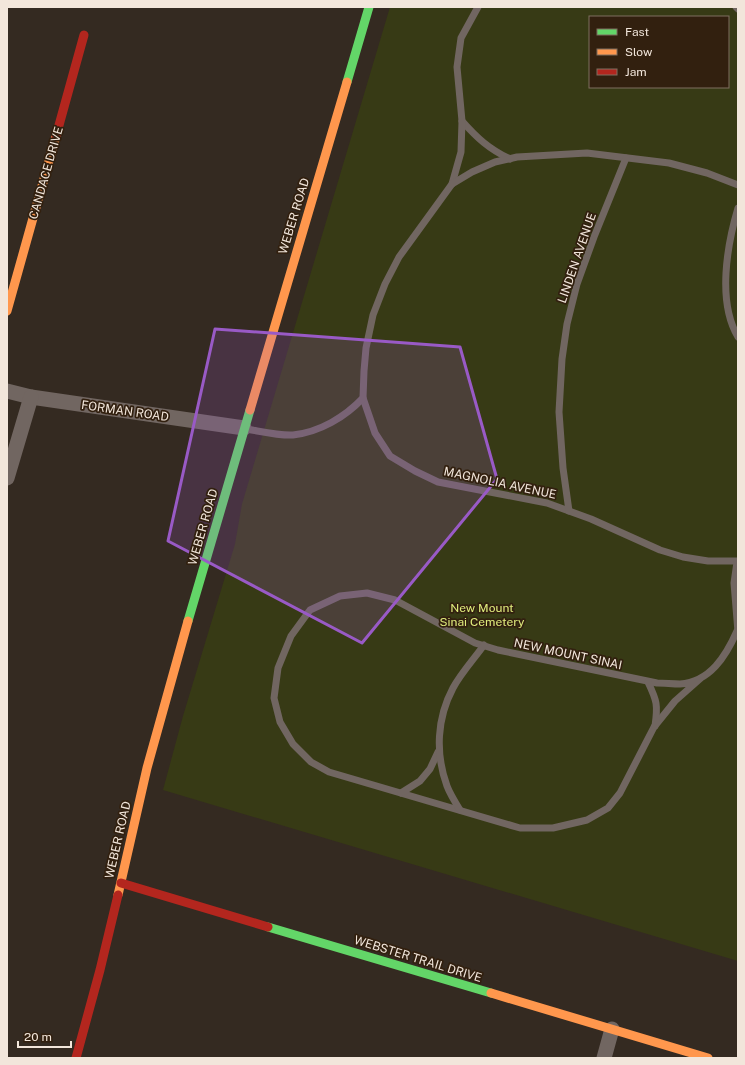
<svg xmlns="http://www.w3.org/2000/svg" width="745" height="1065" font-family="'Public Sans',sans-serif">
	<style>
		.green { fill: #373a15; fill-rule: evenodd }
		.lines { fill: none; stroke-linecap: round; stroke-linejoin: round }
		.lane { stroke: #716661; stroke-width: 7 }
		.street { stroke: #716661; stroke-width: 15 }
		.fast { stroke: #63d668; stroke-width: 9 }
		.slow { stroke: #ff974d; stroke-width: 9 }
		.jam { stroke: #b3261e; stroke-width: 9 }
		.marked { fill: #995ac6; fill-opacity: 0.2; stroke: #995ac6; stroke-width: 3; stroke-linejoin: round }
		.labels { text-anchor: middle; stroke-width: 3.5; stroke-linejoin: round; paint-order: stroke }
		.street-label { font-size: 12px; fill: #f2e6db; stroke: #32200f }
		.park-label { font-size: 12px; fill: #dfec7c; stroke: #32200f }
	</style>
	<rect width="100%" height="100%" fill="#342a21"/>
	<path class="green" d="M 390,7 L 738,7 L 738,961 L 163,790 L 183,716 L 235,544 L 242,504 ZM 590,17 L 728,17 L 728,87 L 590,87 Z"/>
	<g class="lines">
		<g class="lane">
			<polyline points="736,7 738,9"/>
			<path d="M 462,121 C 477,138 489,149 510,159"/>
			<polyline points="452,184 461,152 462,121 457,67 461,38 478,7"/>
			<path d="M 738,208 C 727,245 717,302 738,337"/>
			<polyline points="363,398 375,433 390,456 415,471 438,482 547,503 591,519 660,550 683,557 708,561 738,561"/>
			<path d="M 246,429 C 259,431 280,436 293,435 C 320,432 345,417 363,398 L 364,371 L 366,348 L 373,315 L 385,284 L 399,257 L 452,184 L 472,172 L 495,162 L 517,157 L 587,153 L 669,163 L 707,173 L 738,185"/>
			<polyline points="569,511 563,468 559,412 562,359 567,324 577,284 594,237 626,158"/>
			<polyline points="737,562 734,583 738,632"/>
			<path d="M 701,678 L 675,701 L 654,727 L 620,793 L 608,808 L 587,820 L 553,828 L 520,828 L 329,772 L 311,762 L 293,744 L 280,722 L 274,698 L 278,668 L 291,636 L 310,610 L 340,596 L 367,593 L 395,600 L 475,643 L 498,650 L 657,683 C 665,683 672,684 680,684 C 710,682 726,656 737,631"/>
			<path d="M 648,682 C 657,701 658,705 655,726"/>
			<polyline points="401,793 420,781 430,769 438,752"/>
			<path d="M 460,810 C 455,802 450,794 447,786 C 435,753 437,718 453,688 C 461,673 474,659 484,645"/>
		</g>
		<g class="street">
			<polyline points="7,391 31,397 244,428"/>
			<polyline points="7,478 31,397"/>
			<polyline points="604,1058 612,1029"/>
		</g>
		<g class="fast">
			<polyline points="347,82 369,7"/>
			<polyline points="188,621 250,410"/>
			<polyline points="268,927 491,993"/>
		</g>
		<g class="slow">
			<polyline points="7,311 56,136"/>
			<polyline points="250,410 347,82"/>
			<polyline points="118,895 147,768 188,621"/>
			<polyline points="491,993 708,1058"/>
		</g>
		<g class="jam">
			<polyline points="56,136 84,35"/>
			<polyline points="121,883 268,927"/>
			<polyline points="76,1058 100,970 118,895"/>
		</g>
	</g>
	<path class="marked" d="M 215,329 L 460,347 L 497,479 L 362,643 L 168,541 Z"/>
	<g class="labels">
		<g class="street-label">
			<text transform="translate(46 173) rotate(-74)" y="4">CANDACE DRIVE</text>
			<text transform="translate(294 216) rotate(-73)" y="4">WEBER ROAD</text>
			<text transform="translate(577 258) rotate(-71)" y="4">LINDEN AVENUE</text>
			<text transform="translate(125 411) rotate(8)" y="4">FORMAN ROAD</text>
			<text transform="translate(500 483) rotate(12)" y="4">MAGNOLIA AVENUE</text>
			<text transform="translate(203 527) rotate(-74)" y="4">WEBER ROAD</text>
			<text transform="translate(568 654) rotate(12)" y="4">NEW MOUNT SINAI</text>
			<text transform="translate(118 840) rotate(-77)" y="4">WEBER ROAD</text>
			<text transform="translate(418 959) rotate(17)" y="4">WEBSTER TRAIL DRIVE</text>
		</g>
		<g class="park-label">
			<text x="482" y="612">New Mount<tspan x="482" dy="14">Sinai Cemetery</tspan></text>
		</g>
	</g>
	<rect width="745" height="1065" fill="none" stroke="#f2e6db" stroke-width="16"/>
	<rect x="589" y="16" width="140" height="72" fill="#32200f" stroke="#7f6f61"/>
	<rect x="597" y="29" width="20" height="6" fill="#63d668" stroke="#7f6f61"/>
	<text x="625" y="36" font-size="12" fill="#f2e6db">Fast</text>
	<rect x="597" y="49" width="20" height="6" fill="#ff974d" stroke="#7f6f61"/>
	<text x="625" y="56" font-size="12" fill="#f2e6db">Slow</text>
	<rect x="597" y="69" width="20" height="6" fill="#b3261e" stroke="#7f6f61"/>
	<text x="625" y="76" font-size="12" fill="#f2e6db">Jam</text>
	<path d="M18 1041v6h53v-6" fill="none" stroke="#f2e6db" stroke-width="2"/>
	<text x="24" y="1041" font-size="12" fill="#f2e6db" stroke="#32200f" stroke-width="3" paint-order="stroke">20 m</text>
</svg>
